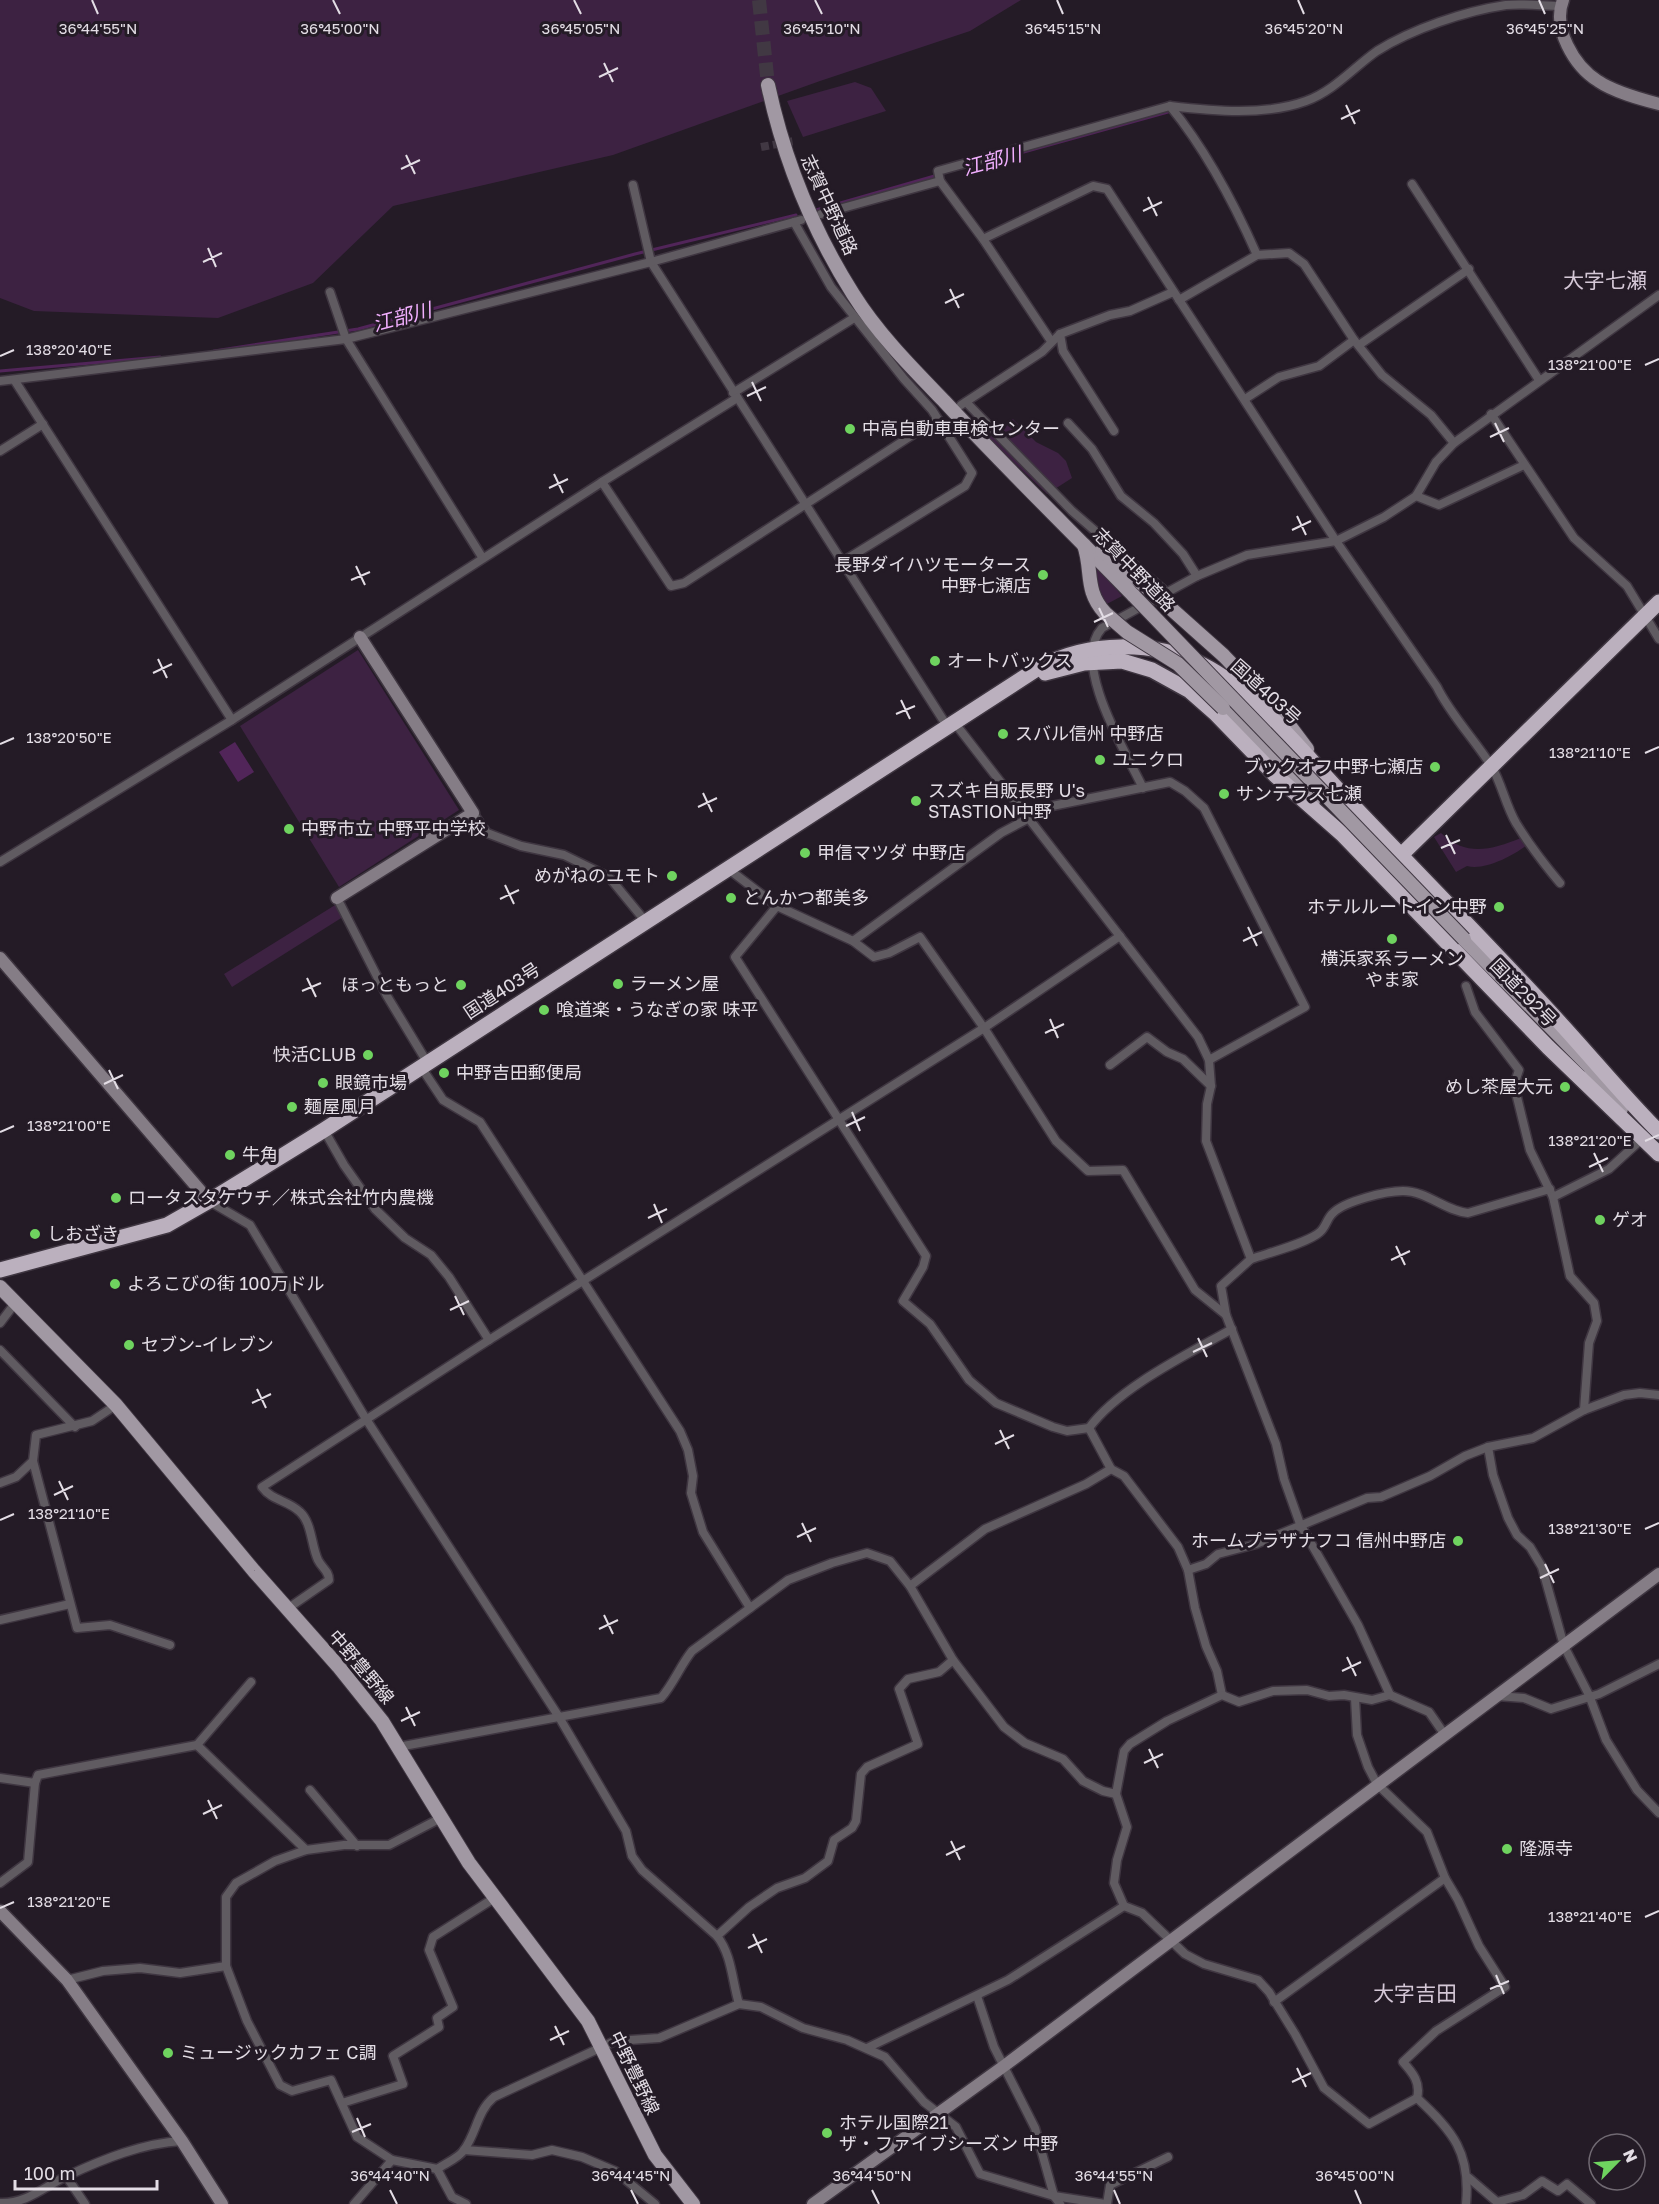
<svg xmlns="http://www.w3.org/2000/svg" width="1659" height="2204" font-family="'Golos Text','Noto Sans JP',sans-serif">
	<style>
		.green { fill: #3d2242 }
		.water { fill: #512559 }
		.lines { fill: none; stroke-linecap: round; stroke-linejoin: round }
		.stream { stroke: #512559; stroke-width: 3 }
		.street-tunnel { stroke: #413843; stroke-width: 8; stroke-dasharray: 8 4; stroke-linecap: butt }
		.primary-tunnel { stroke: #413843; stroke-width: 14; stroke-dasharray: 14 7; stroke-linecap: butt }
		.street-casing { stroke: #3f3641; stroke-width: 11 }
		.secondary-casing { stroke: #3f3641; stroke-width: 15 }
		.primary-casing { stroke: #3f3641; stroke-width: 16 }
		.highway-casing { stroke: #3f3641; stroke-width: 18 }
		.street { stroke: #605b61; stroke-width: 8 }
		.secondary { stroke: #857d86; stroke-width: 12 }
		.primary { stroke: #a198a3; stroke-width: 14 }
		.highway { stroke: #bbb0be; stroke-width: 15 }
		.primary-bridge-casing { stroke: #3f3641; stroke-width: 16; stroke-linecap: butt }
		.primary-bridge { stroke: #a198a3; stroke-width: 14 }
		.ticks { fill: none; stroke: #e3dde5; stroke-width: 2 }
		.poi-dot { fill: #6fd35f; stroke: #241b26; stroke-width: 2 }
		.labels { text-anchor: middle; stroke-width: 6; stroke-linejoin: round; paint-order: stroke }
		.street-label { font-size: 18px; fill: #e3dde5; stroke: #241b26 }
		.poi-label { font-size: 18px; fill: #e3dde5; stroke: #241b26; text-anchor: start }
		.water-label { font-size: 20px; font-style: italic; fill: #f2afff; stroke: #241b26 }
		.quarter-label { font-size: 21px; fill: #d5c8d7; stroke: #241b26 }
		.ticks-label { font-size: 15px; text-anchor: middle; fill: #e3dde5; stroke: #241b26; stroke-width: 6; stroke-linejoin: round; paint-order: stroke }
	</style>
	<rect width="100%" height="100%" fill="#241b26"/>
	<g class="green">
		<polygon points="0,0 1021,0 970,31 820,81 613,155 393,206 313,283 218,318 34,311 0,298"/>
		<polygon points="855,82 871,88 886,111 803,137 787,101"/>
		<polygon points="1013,419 1036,442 1058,453 1066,461 1072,478 1047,494 985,435"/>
		<polygon points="1094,562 1122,596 1105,605 1096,589"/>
		<polygon points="358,650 459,810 339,887 240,726"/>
		<path d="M 1441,833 C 1466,857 1491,850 1521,838 L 1527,845 C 1513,856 1484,871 1467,866 L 1456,872 L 1434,837 Z"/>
		<polygon points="340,902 346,915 232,987 224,974"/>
	</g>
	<polygon class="water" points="235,742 254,772 238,782 219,752"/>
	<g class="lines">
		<g class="stream">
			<polyline points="991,161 1168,112"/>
			<polyline points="816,210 938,175"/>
			<polyline points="214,351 358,329 635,254 796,215"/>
			<polyline points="0,371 160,357"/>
		</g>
		<polyline class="street-tunnel" points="761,147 794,141"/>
		<polyline class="primary-tunnel" points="759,0 768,85"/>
		<defs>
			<g id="street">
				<path d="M 1170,106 C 1206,150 1234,203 1257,255"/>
				<polyline points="940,181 983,239 1051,341"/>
				<polyline points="1412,184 1539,380"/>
				<polyline points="633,185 651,262 947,726"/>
				<path d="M 821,214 L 940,181 L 938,171 L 1170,106 C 1213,111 1265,116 1306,101 C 1334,91 1354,67 1377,51 C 1412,29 1465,11 1506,5 C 1524,3 1544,6 1561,6"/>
				<polyline points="794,222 831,287 904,379 932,410 972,473 965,486 842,562"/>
				<path d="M 983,239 L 1093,186 L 1107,189 L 1336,541 L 1437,687 C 1450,714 1475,740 1492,767 C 1502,785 1506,806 1516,823 C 1529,844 1544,864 1560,883"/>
				<polyline points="330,292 346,339 482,557"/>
				<polyline points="1179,300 1257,255 1289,253 1304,264 1354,340 1382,375 1431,415 1454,443"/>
				<polyline points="1060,334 1063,351 1114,431"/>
				<polyline points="1359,345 1469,269"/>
				<polyline points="0,381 346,339 651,262 801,220"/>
				<polyline points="15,381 232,720"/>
				<polyline points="733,393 854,318"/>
				<polyline points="1245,399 1279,377 1319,366 1354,340"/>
				<polyline points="966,402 1072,511 1166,592"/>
				<polyline points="961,405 1042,352 1060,334 1110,315 1130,311 1173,292"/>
				<polyline points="1491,414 1574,538 1627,586 1659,639"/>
				<polyline points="1068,423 1092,449 1121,496 1154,523 1183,554 1197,576"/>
				<polyline points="0,451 43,424"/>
				<polyline points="602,482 737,398"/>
				<polyline points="1416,496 1439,505 1524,465"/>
				<polyline points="954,722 1198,1037 1209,1060 1211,1086 1207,1104 1206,1141 1251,1259 1221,1286 1226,1315 1276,1444 1284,1479 1300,1524 1358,1625 1390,1695"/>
				<path d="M 1143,788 C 1127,754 1070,663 1102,628 L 1197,576 L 1247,555 L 1336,541 L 1384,517 L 1416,496 L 1436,462 L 1454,443 L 1659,295"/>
				<polyline points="473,813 487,833 521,846 564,855 609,877 646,922"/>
				<polyline points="0,862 232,720 602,482 671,586 684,583 937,419"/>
				<polyline points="727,868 777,906 853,941 874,957 889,953 920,937 984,1028 1056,1141 1088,1171 1123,1170 1195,1290 1226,1315"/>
				<polyline points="337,898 387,996 427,1062"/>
				<polyline points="777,906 735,957 926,1256 923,1267 903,1301 930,1324 969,1380 996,1403 1053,1427 1067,1431 1089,1428 1111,1469 1124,1476 1178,1547 1188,1570 1195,1608 1206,1646 1217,1671 1222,1695"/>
				<polyline points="853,941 1001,833 1052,806 1170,782 1185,791 1204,808 1305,1007 1209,1060"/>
				<polyline points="1466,986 1475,1012 1519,1070 1514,1085 1530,1150 1553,1197 1570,1276 1594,1303 1597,1321 1589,1343 1584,1410"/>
				<polyline points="1110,1065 1147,1037 1167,1052 1183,1059 1211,1086"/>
				<polyline points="421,1067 443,1100 480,1122 680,1431 688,1450 693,1476 691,1493 703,1532 750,1608"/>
				<polyline points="324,1130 344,1165 375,1209 405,1238 431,1255 449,1277 489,1340"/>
				<polyline points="1553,1197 1609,1169 1643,1138"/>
				<path d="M 209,1201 L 250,1225 L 366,1419 L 559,1717 L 626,1831 L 632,1856 L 642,1870 L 717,1936 C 732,1955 732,1981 739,2004"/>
				<path d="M 1251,1259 C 1268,1253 1308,1243 1320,1232 C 1326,1227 1327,1218 1333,1213 C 1345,1201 1386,1191 1403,1191 C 1427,1191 1445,1211 1468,1213 L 1550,1189"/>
				<polyline points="0,1323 16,1302"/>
				<polyline points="0,1350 75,1427"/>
				<path d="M 1089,1428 C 1118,1388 1188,1354 1232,1329"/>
				<polyline points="1488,1447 1493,1475 1508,1518 1517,1535 1530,1547 1542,1567 1564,1646 1589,1695 1606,1740 1637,1790 1659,1813"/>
				<polyline points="33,1461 77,1628 110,1625 170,1645"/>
				<polyline points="0,1483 16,1477 33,1461 36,1435 92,1421 116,1405"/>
				<polyline points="1188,1570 1206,1564 1218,1554 1256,1544 1367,1498 1381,1497 1430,1476 1465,1456 1488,1447 1533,1438 1584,1410 1624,1395 1640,1393 1659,1395"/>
				<polyline points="910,1586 985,1529 1086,1484 1111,1469"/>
				<path d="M 287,1609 L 329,1580 C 329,1571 322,1568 318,1560 C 311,1545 312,1523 300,1512 C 288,1500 272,1501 262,1487 L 489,1340 L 984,1028 L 1120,936"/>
				<polyline points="0,1620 70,1604"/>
				<polyline points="1497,1696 1524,1698 1551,1709 1599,1694 1659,1664"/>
				<path d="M 1355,1698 L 1357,1735 L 1368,1767 L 1377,1784 L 1427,1832 L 1445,1878 L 1458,1900 L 1479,1946 L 1505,1987 L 1436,2031 L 1403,2062 C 1413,2073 1421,2083 1417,2098"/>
				<path d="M 1445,1735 L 1429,1712 L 1390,1695 L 1372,1700 L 1344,1695 L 1329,1696 L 1307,1690 L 1273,1691 L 1239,1702 L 1222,1695 L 1167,1721 L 1130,1744 L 1124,1751 L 1116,1794 L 1127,1827 L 1117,1860 L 1114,1883 L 1124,1906 L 1142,1913 L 1185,1954 L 1204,1964 L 1258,1980 L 1269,1992 L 1295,2034 L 1324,2088 L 1369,2124 L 1417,2098 C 1453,2131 1471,2153 1466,2204"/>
				<polyline points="197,1745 251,1682"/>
				<path d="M 398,1747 L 661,1698 C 674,1683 680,1666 692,1651 L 788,1580 L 832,1563 L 867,1553 L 890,1561 L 910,1586 L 953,1660 L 1004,1727 L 1025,1743 L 1063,1759 L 1083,1781 L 1103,1791 L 1116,1794"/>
				<polyline points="0,1778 35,1783 38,1775 197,1745 306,1850"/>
				<polyline points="310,1790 357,1846"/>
				<polyline points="0,1883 28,1862 35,1783"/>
				<polyline points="717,1936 749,1907 777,1888 805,1878 828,1861 834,1840 852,1828 856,1821 861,1774 867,1767 918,1744 899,1689 908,1679 939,1672 953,1660"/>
				<polyline points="67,1980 103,1971 140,1968 180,1973 226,1966"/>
				<polyline points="977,1996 994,2047 1035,2128 1054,2196 1060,2204"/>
				<polyline points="1274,2002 1445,1878"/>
				<polyline points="867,2048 1008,1980 1124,1906"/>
				<polyline points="342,2103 403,2084 393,2056 439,2027 437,2018 453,2007 429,1950 433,1937 496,1897"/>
				<polyline points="464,2150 532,2155 552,2150 582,2157 615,2171 655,2204"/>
				<polyline points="392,2160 357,2137 331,2080 292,2091 280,2085 247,2021 226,1966 226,1897 236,1883 275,1861 306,1850 344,1845 389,1845 439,1819"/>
				<polyline points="437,2169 452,2197 466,2204"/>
				<polyline points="66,2176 85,2204"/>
				<polyline points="1469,2178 1497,2202 1523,2195 1542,2181 1558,2191 1567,2184 1591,2204"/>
				<path d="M 0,2203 C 27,2204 45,2186 67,2176 C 103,2159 143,2143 182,2141"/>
				<path d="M 354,2204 L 392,2160 L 437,2169 C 446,2163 459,2158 464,2150 C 477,2132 477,2111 494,2097 L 615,2041 L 659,2038 L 739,2004 L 761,2007 L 803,2028 L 847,2040 L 885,2057 L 924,2102 L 956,2127 L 980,2174 L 1054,2196 L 1105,2204"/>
				<polyline points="1107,2204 1110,2185 1168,2157"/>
			</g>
			<g id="secondary">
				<path d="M 1563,0 C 1552,28 1574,66 1598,81 C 1614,92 1640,99 1659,104"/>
				<polyline points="337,898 473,813 360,637"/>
				<polyline points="0,958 209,1201"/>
				<polyline points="0,1911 67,1980 182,2141 222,2204"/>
				<polyline points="813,2204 1004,2066 1659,1574"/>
			</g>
			<g id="primary">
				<path d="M 768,85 C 784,160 812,229 853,294 C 878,334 912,368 944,401 C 1006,468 1071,531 1134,596"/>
				<path d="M 1084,545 C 1093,571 1084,590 1105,613"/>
				<polyline points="1102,551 1149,589"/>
				<polyline points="1223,655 1283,717 1307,749"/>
				<polyline points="1223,708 1313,801"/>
				<polyline points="1464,939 1600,1077"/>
				<polyline points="1591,1074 1621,1109"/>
				<polyline points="0,1287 116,1405 254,1571 338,1666 382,1721 469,1863 588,2021 655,2155 693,2204"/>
			</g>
			<g id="highway">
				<polyline points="1045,673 1084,663 1122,661 1152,670 1190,691 1215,713 1275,775 1342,834 1548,1047 1659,1154"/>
				<polyline points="1394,862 1659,602"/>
				<path d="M 0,1270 L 167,1225 L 209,1201 L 324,1130 L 1040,667 C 1089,641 1153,640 1203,665 C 1255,691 1305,755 1345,797 C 1417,873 1491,947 1561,1024 C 1594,1060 1625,1098 1659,1132"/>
			</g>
		</defs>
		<use href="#street" class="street-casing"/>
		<use href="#secondary" class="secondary-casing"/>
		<use href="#primary" class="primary-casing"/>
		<use href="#highway" class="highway-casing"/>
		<use href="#street" class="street"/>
		<use href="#secondary" class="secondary"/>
		<use href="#primary" class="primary"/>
		<use href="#highway" class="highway"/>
		<defs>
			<g id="primary-bridge">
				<polyline points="1149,589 1223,655"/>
				<polyline points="1134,596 1464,939"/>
				<polyline points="1105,613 1127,632 1178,664 1223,708"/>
			</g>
		</defs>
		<use href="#primary-bridge" class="primary-bridge-casing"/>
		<use href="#primary-bridge" class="primary-bridge"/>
	</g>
	<path class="ticks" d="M 92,0 L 98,14M 333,0 L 340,14M 574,0 L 581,14M 815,0 L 822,14M 1057,0 L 1063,14M 1298,0 L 1304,14M 1539,0 L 1545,14M 604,63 L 613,82M 599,77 L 618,68M 1346,105 L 1355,124M 1341,119 L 1360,110M 406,155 L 415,174M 401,169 L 420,160M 1148,197 L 1157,216M 1143,211 L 1162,202M 208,248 L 216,267M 203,262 L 222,253M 950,289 L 959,308M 945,303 L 964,294M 0,356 L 14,350M 1645,365 L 1659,359M 752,382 L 761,401M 747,396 L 766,387M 1495,423 L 1504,442M 1490,437 L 1509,428M 554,474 L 563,493M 549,488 L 568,479M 1297,516 L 1306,535M 1292,530 L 1311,521M 356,566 L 365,585M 351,580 L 370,572M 1099,608 L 1108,627M 1094,622 L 1113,613M 158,659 L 167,678M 153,673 L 172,664M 901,700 L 910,719M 896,714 L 915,706M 0,744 L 14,738M 1645,753 L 1659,747M 703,793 L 712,812M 698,807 L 717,798M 1446,835 L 1455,854M 1441,848 L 1460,840M 505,885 L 514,904M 500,899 L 519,890M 1248,927 L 1257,946M 1243,941 L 1262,932M 307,978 L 316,997M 302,991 L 321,983M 1050,1019 L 1058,1038M 1045,1033 L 1064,1024M 109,1070 L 118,1089M 104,1084 L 123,1075M 852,1112 L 860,1131M 846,1126 L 865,1117M 0,1132 L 14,1126M 1645,1141 L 1659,1135M 1594,1153 L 1603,1172M 1589,1167 L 1608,1158M 654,1204 L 662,1223M 648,1218 L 667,1209M 1396,1246 L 1405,1265M 1391,1260 L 1410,1251M 455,1296 L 464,1315M 450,1310 L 469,1301M 1198,1338 L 1207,1357M 1193,1352 L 1212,1343M 257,1389 L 266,1408M 252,1403 L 271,1394M 1000,1430 L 1009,1449M 995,1444 L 1014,1435M 59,1481 L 68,1500M 54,1495 L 73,1486M 0,1520 L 14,1514M 802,1523 L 811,1542M 1645,1529 L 1659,1523M 797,1537 L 816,1528M 1545,1564 L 1554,1583M 1540,1578 L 1559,1569M 604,1615 L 613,1634M 599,1629 L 618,1620M 1347,1657 L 1356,1676M 1342,1671 L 1361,1662M 406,1707 L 415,1726M 401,1721 L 420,1712M 1149,1749 L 1158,1768M 1144,1763 L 1163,1754M 208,1800 L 217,1819M 203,1814 L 222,1805M 951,1841 L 960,1860M 946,1855 L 965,1846M 0,1908 L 14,1902M 1645,1917 L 1659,1911M 753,1934 L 762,1953M 748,1948 L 767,1939M 1496,1975 L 1504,1994M 1490,1989 L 1509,1981M 555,2026 L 564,2045M 550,2040 L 569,2031M 1297,2068 L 1306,2087M 1292,2082 L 1311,2073M 357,2118 L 365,2137M 352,2132 L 371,2124M 390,2190 L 397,2204M 631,2190 L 638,2204M 872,2190 L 879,2204M 1114,2190 L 1120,2204M 1355,2190 L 1361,2204"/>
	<g class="poi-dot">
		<circle cx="850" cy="429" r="6"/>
		<circle cx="1043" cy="575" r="6"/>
		<circle cx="935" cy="661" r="6"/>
		<circle cx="1003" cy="734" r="6"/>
		<circle cx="1100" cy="760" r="6"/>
		<circle cx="1435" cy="767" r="6"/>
		<circle cx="1224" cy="794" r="6"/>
		<circle cx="916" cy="801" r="6"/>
		<circle cx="289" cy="829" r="6"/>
		<circle cx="805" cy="853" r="6"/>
		<circle cx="672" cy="876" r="6"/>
		<circle cx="731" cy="898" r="6"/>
		<circle cx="1499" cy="907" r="6"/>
		<circle cx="1392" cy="939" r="6"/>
		<circle cx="618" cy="984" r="6"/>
		<circle cx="461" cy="985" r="6"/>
		<circle cx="544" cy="1010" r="6"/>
		<circle cx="368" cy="1055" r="6"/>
		<circle cx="444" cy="1073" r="6"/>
		<circle cx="323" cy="1083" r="6"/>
		<circle cx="1565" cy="1087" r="6"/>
		<circle cx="292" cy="1107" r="6"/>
		<circle cx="230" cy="1155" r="6"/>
		<circle cx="116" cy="1198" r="6"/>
		<circle cx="1600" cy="1220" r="6"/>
		<circle cx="35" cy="1234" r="6"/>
		<circle cx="115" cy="1284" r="6"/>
		<circle cx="129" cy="1345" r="6"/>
		<circle cx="1458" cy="1541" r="6"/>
		<circle cx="1507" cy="1849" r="6"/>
		<circle cx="168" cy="2053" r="6"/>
		<circle cx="827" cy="2133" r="6"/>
	</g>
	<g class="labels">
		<g class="street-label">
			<text transform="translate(829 205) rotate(65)" y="6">志賀中野道路</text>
			<text transform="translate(1134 570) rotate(46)" y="6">志賀中野道路</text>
			<text transform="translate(1266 692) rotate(42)" y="6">国道403号</text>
			<text transform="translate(502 991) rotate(-33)" y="6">国道403号</text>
			<text transform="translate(1523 993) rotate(46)" y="6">国道292号</text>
			<text transform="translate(361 1667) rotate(50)" y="6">中野豊野線</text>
			<text transform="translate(634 2073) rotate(64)" y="6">中野豊野線</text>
		</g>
		<g class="poi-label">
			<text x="862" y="435">中高自動車車検センター</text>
			<text x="1031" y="571" text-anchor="end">長野ダイハツモータース<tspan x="1031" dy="21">中野七瀬店</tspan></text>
			<text x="947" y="667">オートバックス</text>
			<text x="1015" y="740">スバル信州 中野店</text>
			<text x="1112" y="766">ユニクロ</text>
			<text x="1423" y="773" text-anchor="end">ブックオフ中野七瀬店</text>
			<text x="928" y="797">スズキ自販長野 U's<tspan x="928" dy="21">STASTION中野</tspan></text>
			<text x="1236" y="800">サンテラス七瀬</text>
			<text x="301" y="835">中野市立 中野平中学校</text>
			<text x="817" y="859">甲信マツダ 中野店</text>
			<text x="660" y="882" text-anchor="end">めがねのユモト</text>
			<text x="743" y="904">とんかつ都美多</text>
			<text x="1487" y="913" text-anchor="end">ホテルルートイン中野</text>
			<text x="1392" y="965" text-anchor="middle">横浜家系ラーメン<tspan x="1392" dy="21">やま家</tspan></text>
			<text x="630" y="990">ラーメン屋</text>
			<text x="449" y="991" text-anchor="end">ほっともっと</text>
			<text x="556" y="1016">喰道楽・うなぎの家 味平</text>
			<text x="356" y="1061" text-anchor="end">快活CLUB</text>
			<text x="456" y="1079">中野吉田郵便局</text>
			<text x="335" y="1089">眼鏡市場</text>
			<text x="1553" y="1093" text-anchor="end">めし茶屋大元</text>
			<text x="304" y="1113">麺屋風月</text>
			<text x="242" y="1161">牛角</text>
			<text x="128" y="1204">ロータスタケウチ／株式会社竹内農機</text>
			<text x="1612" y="1226">ゲオ</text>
			<text x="47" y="1240">しおざき</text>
			<text x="127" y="1290">よろこびの街 100万ドル</text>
			<text x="141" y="1351">セブン-イレブン</text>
			<text x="1446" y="1547" text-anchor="end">ホームプラザナフコ 信州中野店</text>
			<text x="1519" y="1855">隆源寺</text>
			<text x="180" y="2059">ミュージックカフェ C調</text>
			<text x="839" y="2129">ホテル国際21<tspan x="839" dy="21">ザ・ファイブシーズン 中野</tspan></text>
		</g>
		<g class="water-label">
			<text transform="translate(992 161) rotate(-15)" y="7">江部川</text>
			<text transform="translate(402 317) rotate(-15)" y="7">江部川</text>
		</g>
		<g class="quarter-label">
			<text x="1605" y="288">大字七瀬</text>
			<text x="1415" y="2001">大字吉田</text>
		</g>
	</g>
	<g class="ticks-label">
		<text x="98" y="34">36°44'55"N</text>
		<text x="340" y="34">36°45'00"N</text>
		<text x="581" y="34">36°45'05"N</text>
		<text x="822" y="34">36°45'10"N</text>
		<text x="1063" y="34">36°45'15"N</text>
		<text x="1304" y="34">36°45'20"N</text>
		<text x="1545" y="34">36°45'25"N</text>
		<text x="69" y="355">138°20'40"E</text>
		<text x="1590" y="370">138°21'00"E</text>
		<text x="69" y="743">138°20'50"E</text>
		<text x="1590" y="758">138°21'10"E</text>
		<text x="69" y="1131">138°21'00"E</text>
		<text x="1590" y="1146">138°21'20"E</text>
		<text x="69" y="1519">138°21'10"E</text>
		<text x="1590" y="1534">138°21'30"E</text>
		<text x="69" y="1907">138°21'20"E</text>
		<text x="1590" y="1922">138°21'40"E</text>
		<text x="390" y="2181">36°44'40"N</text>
		<text x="631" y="2181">36°44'45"N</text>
		<text x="872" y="2181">36°44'50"N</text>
		<text x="1114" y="2181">36°44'55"N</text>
		<text x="1355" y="2181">36°45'00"N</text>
	</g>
	<g transform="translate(1617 2162) rotate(65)"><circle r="28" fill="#241b26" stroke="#706972" stroke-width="1.5"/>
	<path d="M0-4.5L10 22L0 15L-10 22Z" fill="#6fd35f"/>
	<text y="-9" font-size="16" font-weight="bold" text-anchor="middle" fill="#e3dde5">N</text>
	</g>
	<path d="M15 2180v9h142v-9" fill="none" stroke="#e3dde5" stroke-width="3"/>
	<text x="24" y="2180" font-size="18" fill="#e3dde5" stroke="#241b26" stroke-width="4.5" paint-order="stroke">100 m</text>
</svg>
